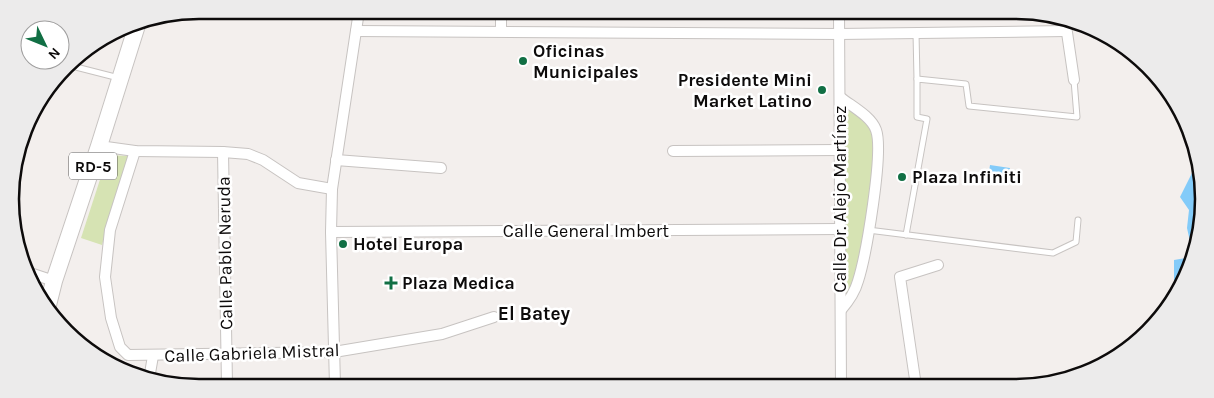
<svg xmlns="http://www.w3.org/2000/svg" width="1214" height="398" font-family="Karla,sans-serif">
	<style>
		.green { fill: #d6e3b3 }
		.water { fill: #83cbf9 }
		.lines { fill: none; stroke-linecap: round; stroke-linejoin: round }
		.lane-casing { stroke: #c7c3c1; stroke-width: 7 }
		.street-casing { stroke: #c7c3c1; stroke-width: 12 }
		.primary-casing { stroke: #c7c3c1; stroke-width: 18 }
		.lane { stroke: #fff; stroke-width: 5 }
		.street { stroke: #fff; stroke-width: 10 }
		.primary { stroke: #fff; stroke-width: 16 }
		.poi-dot { fill: #116f44; stroke: #fff; stroke-width: 2 }
		.labels { text-anchor: middle; stroke-width: 5; stroke-linejoin: round; paint-order: stroke }
		.shield { fill: #fff; stroke: #565454; stroke-width: 1 }
		.shield-label { font-size: 16px; font-weight: bold; fill: #0d0b0b }
		.poi-label { font-size: 18px; font-weight: bold; fill: #0d0b0b; stroke: #fff; text-anchor: start }
		.street-label { font-size: 18px; fill: #0d0b0b; stroke: #fff }
		.neighbourhood-label { font-size: 19px; font-weight: bold; fill: #0d0b0b; stroke: #fff }
		.rim { fill: none; stroke: #0d0b0b; stroke-width: 2.5 }
	</style>
	<rect width="100%" height="100%" fill="#f3efed"/>
	<g class="green">
		<path d="M 842,106 C 852,112 865,119 872,130 C 879,142 862,259 857,278 C 855,286 849,295 845,302 Z"/>
		<polygon points="108,155 128,156 102,245 81,238"/>
	</g>
	<g class="water">
		<polygon points="1199,159 1200,162 1200,236 1193,255 1187,228 1189,210 1180,197"/>
		<polygon points="990,165 1010,168 1008,181 988,178"/>
		<polygon points="1192,257 1179,293 1174,300 1174,260"/>
	</g>
	<g class="lines">
		<defs>
			<g id="lane">
				<polyline points="916,33 917,79"/>
				<polyline points="68,65 119,78"/>
				<polyline points="868,230 1053,253 1076,242 1078,220"/>
				<polyline points="906,235 927,119 917,117 917,79 966,84 969,106 1077,117 1074,80"/>
			</g>
			<g id="street">
				<polyline points="839,13 841,386"/>
				<polyline points="1065,19 1074,80"/>
				<polyline points="356,31 839,34 1066,31"/>
				<polyline points="501,31 501,11"/>
				<path d="M 840,97 C 851,106 871,116 876,130 C 884,152 866,256 858,281 C 855,292 848,302 841,310"/>
				<polyline points="99,146 135,151 223,152 248,154 263,160 298,183 332,189"/>
				<polyline points="135,151 110,230 105,277 111,318 120,347 128,355 334,352 442,334 494,317"/>
				<polyline points="673,151 840,150"/>
				<polyline points="223,152 227,384"/>
				<polyline points="336,160 441,168"/>
				<polyline points="331,232 840,229"/>
				<polyline points="27,272 54,281"/>
				<polyline points="149,379 153,356"/>
				<polyline points="335,385 331,232 332,189 359,11"/>
				<polyline points="916,386 900,277 938,265"/>
			</g>
			<polyline id="primary" points="47,309 54,281 99,146 138,22"/>
		</defs>
		<use href="#lane" class="lane-casing"/>
		<use href="#street" class="street-casing"/>
		<use href="#primary" class="primary-casing"/>
		<use href="#lane" class="lane"/>
		<use href="#street" class="street"/>
		<use href="#primary" class="primary"/>
	</g>
	<g class="poi-dot">
		<circle cx="523" cy="61" r="5"/>
		<circle cx="822" cy="90" r="5"/>
		<circle cx="902" cy="177" r="5"/>
		<circle cx="343" cy="244" r="5"/>
		<path d="M388.5 275.5h5v5h5v5h-5v5h-5v-5h-5v-5h5z"/>
	</g>
	<g class="labels">
		<rect class="shield" x="69" y="152.5" width="48" height="27" rx="4"/>
		<g class="shield-label">
			<text x="93" y="172">RD-5</text>
		</g>
		<g class="poi-label">
			<text x="533" y="57">Oficinas<tspan x="533" dy="21">Municipales</tspan></text>
			<text x="812" y="86" text-anchor="end">Presidente Mini<tspan x="812" dy="21">Market Latino</tspan></text>
			<text x="912" y="183">Plaza Infiniti</text>
			<text x="353" y="250">Hotel Europa</text>
			<text x="402" y="289">Plaza Medica</text>
		</g>
		<g class="street-label">
			<text transform="translate(840 199) rotate(-90)" y="6">Calle Dr. Alejo Martínez</text>
			<text x="586" y="237">Calle General Imbert</text>
			<text transform="translate(225 253) rotate(-91)" y="6">Calle Pablo Neruda</text>
			<text transform="translate(252 353) rotate(-2)" y="6">Calle Gabriela Mistral</text>
		</g>
		<g class="neighbourhood-label">
			<text x="534" y="320">El Batey</text>
		</g>
	</g>
	<path d="M0 0H1214V398H0ZM199 19H1015A180 180 0 0 1 1195 199V199A180 180 0 0 1 1015 379H199A180 180 0 0 1 19 199V199A180 180 0 0 1 199 19Z" fill="#ecebeb" fill-rule="evenodd"/>
	<path class="rim" d="M199 19H1015A180 180 0 0 1 1195 199V199A180 180 0 0 1 1015 379H199A180 180 0 0 1 19 199V199A180 180 0 0 1 199 19Z"/>
	<g transform="translate(45 45) rotate(133)"><circle r="24" fill="#ffffff" stroke="#9e9d9d"/>
	<path d="M0-4L9 19L0 12L-9 19Z" fill="#116f44"/>
	<text y="-8" font-size="14" font-weight="bold" text-anchor="middle" fill="#0d0b0b">N</text>
	</g>
</svg>
